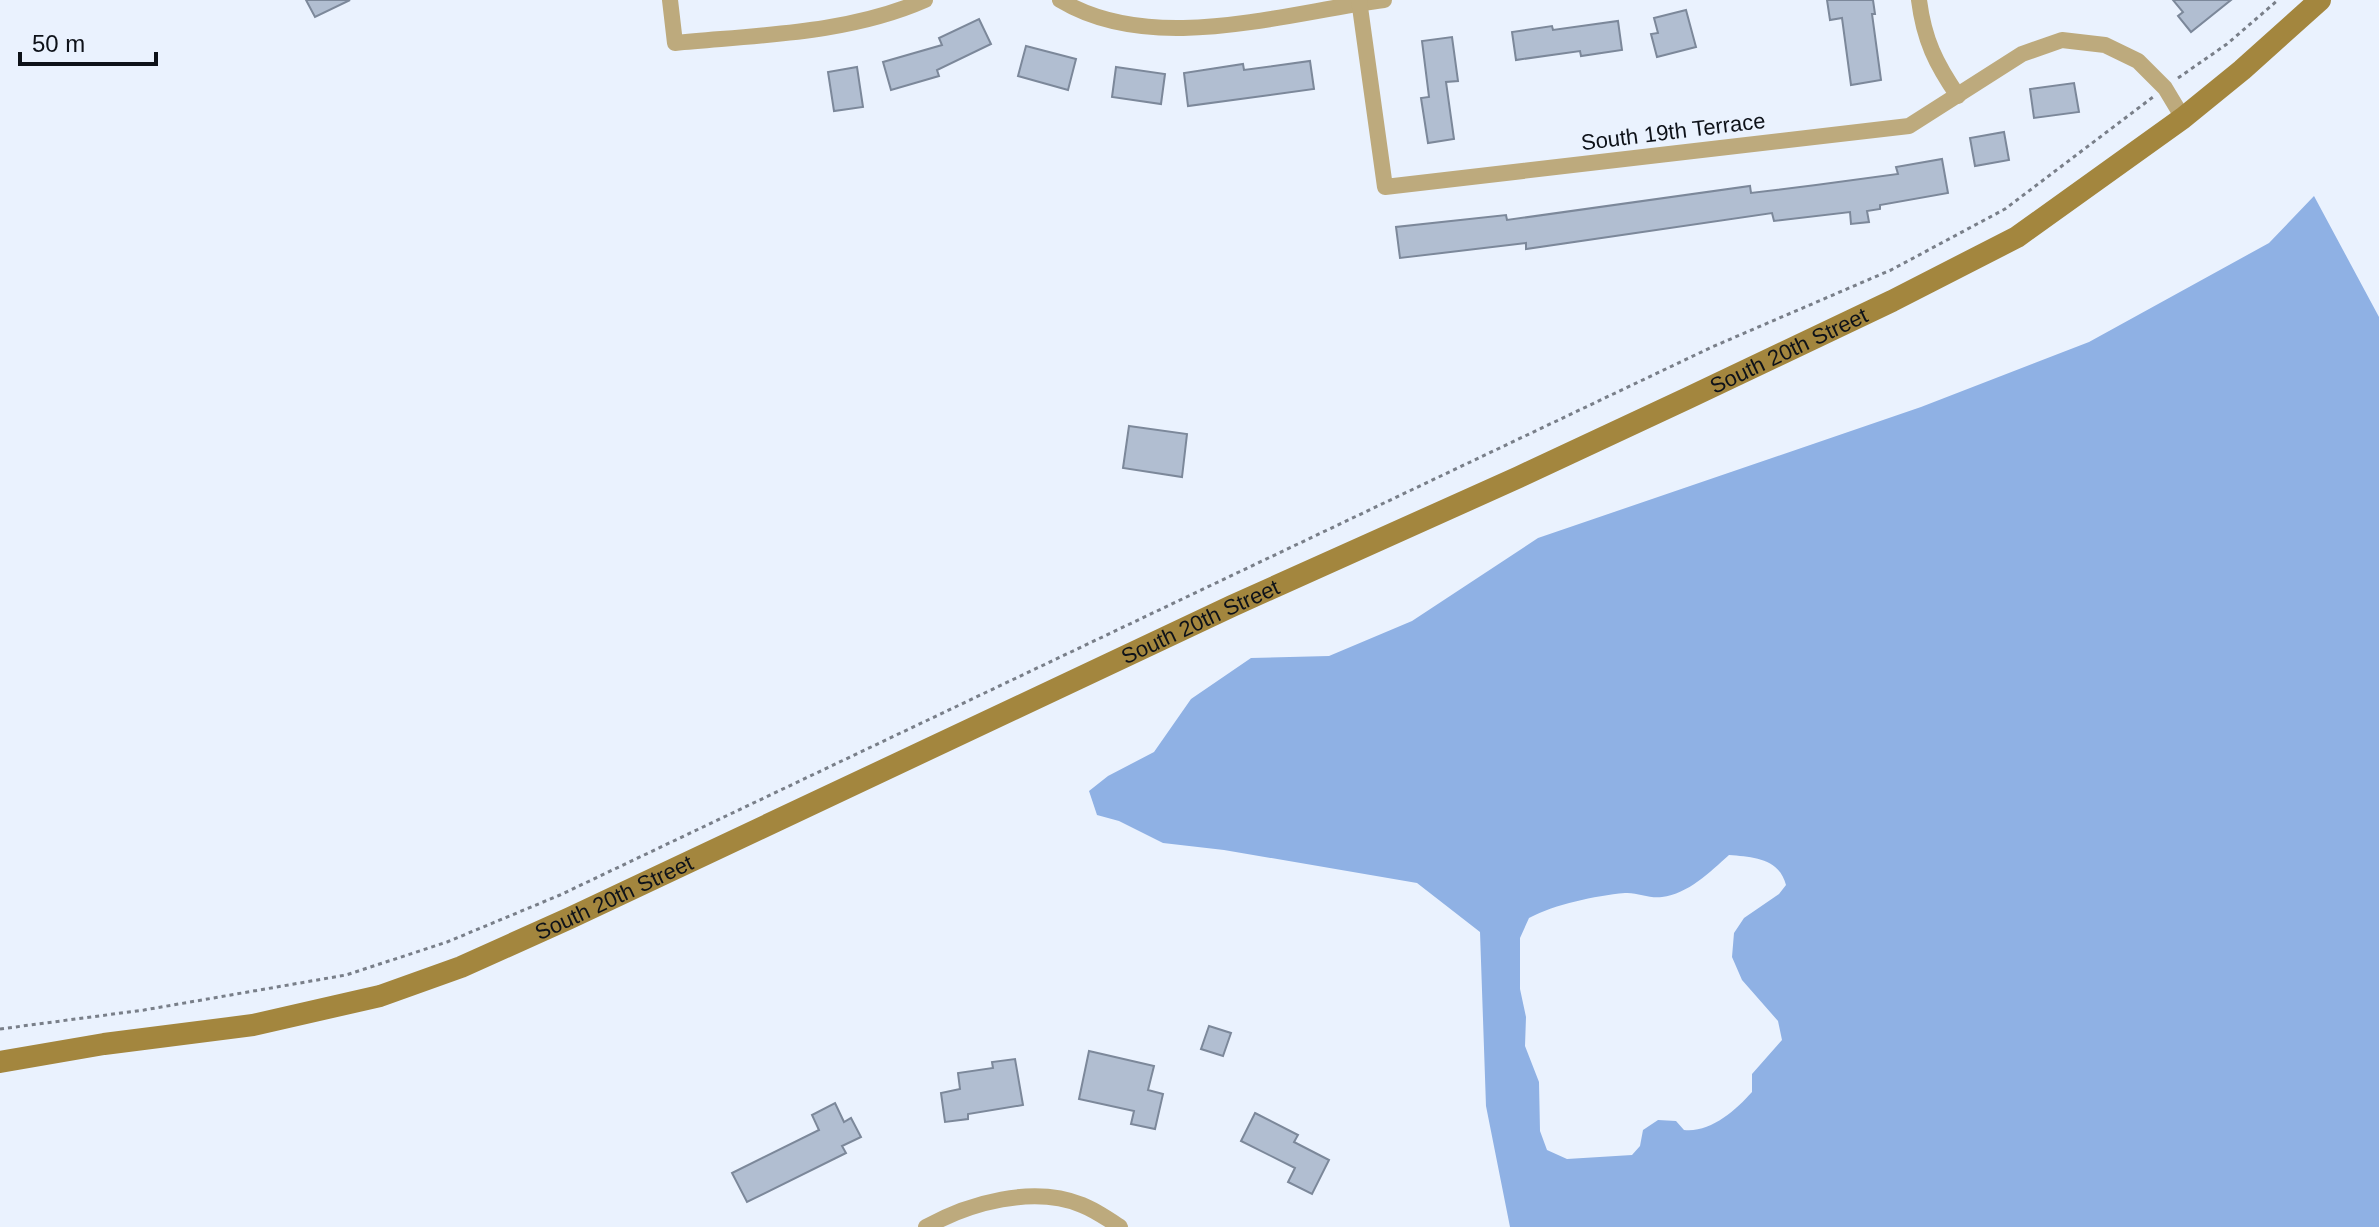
<svg xmlns="http://www.w3.org/2000/svg" width="2379" height="1227" font-family="Arial,sans-serif">
	<style>
		.forest { fill: #8fb1e4; fill-rule: evenodd }
		.building { fill: #b1bed1; stroke: #7c889a; stroke-width: 2 }
		.lines { fill: none; stroke-linecap: round; stroke-linejoin: round }
		.path { stroke: #797f89; stroke-width: 3; stroke-dasharray: 4 4; stroke-linecap: butt }
		.street { stroke: #bdaa7d; stroke-width: 16 }
		.secondary { stroke: #a3863e; stroke-width: 22 }
		.labels { text-anchor: middle; stroke-width: 7; stroke-linejoin: round; paint-order: stroke }
		.street-label { font-size: 22px; fill: #0e1219; stroke: #eaf2fe }
	</style>
	<rect width="100%" height="100%" fill="#eaf2fe"/>
	<path class="forest" d="M 2314,196 L 2379,317 L 2379,1227 L 1510,1227 L 1486,1106 L 1480,932 L 1417,883 L 1224,850 L 1163,843 L 1119,821 L 1097,815 L 1089,791 L 1108,776 L 1154,752 L 1191,699 L 1251,658 L 1329,656 L 1412,621 L 1538,538 L 1921,407 L 2089,342 L 2269,243 ZM 1729,855 C 1753,857 1779,858 1786,885 L 1779,894 L 1744,918 L 1734,933 L 1732,957 L 1742,980 L 1778,1021 L 1782,1040 L 1752,1074 L 1752,1092 C 1735,1111 1710,1133 1684,1130 L 1676,1121 L 1658,1120 L 1643,1130 L 1640,1146 L 1632,1155 L 1567,1159 L 1547,1150 L 1540,1131 L 1539,1082 L 1525,1046 L 1526,1017 L 1520,989 L 1520,938 L 1529,918 C 1556,904 1594,896 1625,893 C 1637,892 1650,899 1662,897 C 1688,894 1710,872 1729,855 Z"/>
	<g class="building">
		<polygon points="306,0 350,0 315,17"/>
		<polygon points="1827,0 1873,0 1875,14 1872,14 1881,80 1851,85 1842,18 1830,20"/>
		<polygon points="2173,0 2231,0 2191,32 2178,16 2183,12"/>
		<polygon points="1686,10 1696,47 1657,57 1651,34 1658,33 1654,18"/>
		<polygon points="979,19 991,44 937,70 939,76 891,90 883,62 942,45 939,38"/>
		<polygon points="1618,21 1622,50 1581,56 1580,51 1516,60 1512,32 1552,26 1553,30"/>
		<polygon points="1452,37 1458,81 1446,82 1454,139 1428,143 1421,98 1429,97 1422,41"/>
		<polygon points="1026,46 1076,59 1068,90 1018,76"/>
		<polygon points="1310,61 1314,89 1188,106 1184,73 1243,64 1244,70"/>
		<polygon points="857,67 863,107 834,111 828,72"/>
		<polygon points="1116,67 1165,74 1161,104 1112,97"/>
		<polygon points="2074,83 2079,112 2034,118 2030,89"/>
		<polygon points="2004,132 2009,160 1975,166 1970,138"/>
		<polygon points="1942,159 1948,193 1880,205 1880,209 1867,211 1869,222 1851,224 1850,212 1774,221 1772,213 1526,249 1526,243 1400,258 1396,227 1506,215 1507,220 1750,186 1751,193 1816,185 1898,174 1896,167"/>
		<polygon points="1129,426 1187,434 1182,477 1123,468"/>
		<polygon points="1209,1026 1231,1033 1223,1056 1201,1049"/>
		<polygon points="1089,1051 1154,1066 1148,1090 1163,1094 1155,1129 1131,1124 1134,1111 1079,1099"/>
		<polygon points="1015,1059 1023,1105 968,1114 968,1119 945,1122 941,1093 960,1089 958,1073 993,1068 992,1062"/>
		<polygon points="835,1103 844,1122 851,1118 861,1137 842,1146 846,1153 747,1202 732,1173 819,1130 812,1115"/>
		<polygon points="1255,1113 1298,1135 1294,1142 1329,1160 1312,1194 1288,1182 1295,1168 1241,1141"/>
	</g>
	<g class="lines">
		<g class="path">
			<polyline points="2178,78 2227,44 2278,0"/>
			<polyline points="0,1029 144,1010 346,975 447,942 560,895 1712,347 1891,270 2005,209 2153,97"/>
		</g>
		<g class="street">
			<path d="M 670,0 L 675,43 C 758,35 848,34 925,0"/>
			<path d="M 1060,0 C 1153,56 1283,13 1384,0"/>
			<polyline points="1359,0 1385,187 1909,126 2022,54 2062,40 2105,45 2138,61 2165,88 2183,118"/>
			<path d="M 1919,0 C 1924,40 1936,64 1958,96"/>
			<path d="M 926,1227 C 969,1203 1033,1185 1082,1205 C 1095,1210 1108,1219 1120,1227"/>
		</g>
		<path class="secondary" id="s1" d="M 0,1062 L 104,1044 L 253,1025 L 380,996 L 461,967 L 570,918 L 1232,606 L 1519,477 L 1688,398 L 1892,301 L 2017,237 L 2183,118 L 2242,70 L 2320,0"/>
	</g>
	<g class="labels">
		<g class="street-label">
			<text transform="translate(1673 131) rotate(-7)" y="8">South 19th Terrace</text>
			<text dy="8" stroke="none"><textPath href="#s1" startOffset="1936">South 20th Street</textPath></text>
			<text dy="8" stroke="none"><textPath href="#s1" startOffset="1288">South 20th Street</textPath></text>
			<text dy="8" stroke="none"><textPath href="#s1" startOffset="640">South 20th Street</textPath></text>
		</g>
	</g>
	<path d="M20 52v12h136v-12" fill="none" stroke="#0e1219" stroke-width="4"/>
	<text x="32" y="52" font-size="24" fill="#0e1219" stroke="#eaf2fe" stroke-width="6" paint-order="stroke">50 m</text>
</svg>
